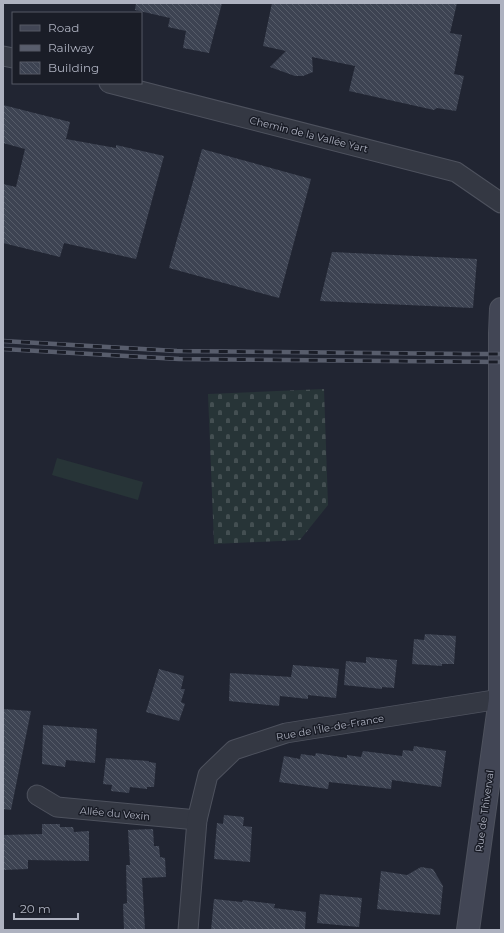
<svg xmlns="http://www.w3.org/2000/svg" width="504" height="933" font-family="Montserrat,sans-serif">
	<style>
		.cemetery { fill: url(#cemetery-stones) }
		.green { fill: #273437 }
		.building { fill: url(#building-back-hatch) }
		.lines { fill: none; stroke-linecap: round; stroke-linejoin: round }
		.street-casing { stroke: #4e525e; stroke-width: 21 }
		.secondary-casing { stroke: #4e525e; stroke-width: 24 }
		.street { stroke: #343843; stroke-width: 19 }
		.secondary { stroke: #424655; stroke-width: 22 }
		.rail-casing { stroke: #585d6c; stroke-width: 4.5 }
		.rail { stroke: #1a1d27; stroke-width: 3; stroke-dasharray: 9; stroke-linecap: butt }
		.labels { text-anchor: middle; stroke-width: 3; stroke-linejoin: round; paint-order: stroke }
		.street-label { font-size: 10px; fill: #aeb2c0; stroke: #1a1d27 }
	</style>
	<defs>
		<pattern id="cemetery-stones" width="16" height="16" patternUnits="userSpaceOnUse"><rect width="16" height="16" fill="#273437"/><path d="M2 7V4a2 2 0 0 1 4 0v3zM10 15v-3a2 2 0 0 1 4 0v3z" fill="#444f52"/></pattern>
		<pattern id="building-back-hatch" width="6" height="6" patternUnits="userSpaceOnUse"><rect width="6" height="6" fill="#3d4352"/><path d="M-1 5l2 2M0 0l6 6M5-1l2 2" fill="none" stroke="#565c69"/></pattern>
	</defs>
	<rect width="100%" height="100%" fill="#212532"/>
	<polygon class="cemetery" points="324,389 328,505 300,540 214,544 208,394"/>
	<polygon class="green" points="57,458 143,482 138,500 52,475"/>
	<g class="building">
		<polygon points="136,3 222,3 209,53 183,48 186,31 168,27 170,18 135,10"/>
		<polygon points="272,3 457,3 450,33 462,35 454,74 464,76 456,111 437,108 434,110 349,91 355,66 312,57 313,72 303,76 295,76 270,67 286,51 263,46"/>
		<polygon points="3,105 70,122 66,139 116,148 116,145 164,156 136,259 64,243 60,257 3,243 3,184 16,187 25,149 3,143"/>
		<polygon points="202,149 311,179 279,298 169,268"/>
		<polygon points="332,252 477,259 473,308 320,301"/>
		<polygon points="425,634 456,636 454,664 442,664 442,666 412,664 414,639 424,640"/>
		<polygon points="366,657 397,660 394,688 382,687 382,689 344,685 346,661 366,663"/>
		<polygon points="293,665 339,669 336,698 308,695 308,699 280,696 279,706 229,701 230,673 291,677"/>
		<polygon points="159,669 184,676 181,689 185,689 181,702 185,704 179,721 146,712"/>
		<polygon points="3,709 31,711 11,810 3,809"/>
		<polygon points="43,725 97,729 95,763 66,760 65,767 42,764"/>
		<polygon points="414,746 446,751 441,787 392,780 391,789 329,782 328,789 279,782 284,756 300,759 301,754 315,756 316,753 347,758 347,755 361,757 363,751 402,756 403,750 413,751"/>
		<polygon points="106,758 149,761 149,762 156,763 154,787 147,787 147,789 130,787 129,793 111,791 112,785 103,784"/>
		<polygon points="224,815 244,817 243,826 252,827 250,862 214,859 217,823 223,824"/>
		<polygon points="42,824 60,824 60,827 73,827 74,832 89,831 89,861 28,860 28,869 3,870 3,835 42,834"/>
		<polygon points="153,829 154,846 159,846 160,857 165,858 166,877 142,878 145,930 124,930 123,904 127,903 126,865 130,865 128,830"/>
		<polygon points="421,867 433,869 443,886 440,915 377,909 381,871 407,875"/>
		<polygon points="320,894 362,898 359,927 317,923"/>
		<polygon points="214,899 242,902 243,900 275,904 274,908 306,912 305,930 211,930"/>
	</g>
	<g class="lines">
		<defs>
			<g id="street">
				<polyline points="3,56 13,58"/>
				<polyline points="109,83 456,172 501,203"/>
				<polyline points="37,795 57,807 197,820"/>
				<polyline points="188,930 197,820 208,775 234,750 286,733 500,699"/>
			</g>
			<polyline id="secondary" points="468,930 500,699 500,333 501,309"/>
		</defs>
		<use href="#street" class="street-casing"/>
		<use href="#secondary" class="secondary-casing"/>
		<use href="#street" class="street"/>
		<use href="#secondary" class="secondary"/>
		<defs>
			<g id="rail">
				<polyline points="3,341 177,351 468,354 501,354"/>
				<polyline points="3,349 179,359 501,362"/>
			</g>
		</defs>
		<use href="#rail" class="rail-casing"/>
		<use href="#rail" class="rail"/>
	</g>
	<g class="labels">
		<g class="street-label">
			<text transform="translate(309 134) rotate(14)" y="4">Chemin de la Vallée Yart</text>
			<text transform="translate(330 727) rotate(-10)" y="4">Rue de l'Île-de-France</text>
			<text transform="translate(484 811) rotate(-82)" y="4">Rue de Thiverval</text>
			<text transform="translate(115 813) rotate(5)" y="4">Allée du Vexin</text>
		</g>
	</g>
	<rect width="504" height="933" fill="none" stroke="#aeb2c0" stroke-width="8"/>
	<rect x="12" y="12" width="130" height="72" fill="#1a1d27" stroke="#555964"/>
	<rect x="20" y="25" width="20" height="6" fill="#424655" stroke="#555964"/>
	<text x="48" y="32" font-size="12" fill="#aeb2c0">Road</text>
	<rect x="20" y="45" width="20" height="6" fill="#585d6c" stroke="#555964"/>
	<text x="48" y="52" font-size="12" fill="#aeb2c0">Railway</text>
	<rect x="20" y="62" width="20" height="12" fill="url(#building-back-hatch)" stroke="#555964"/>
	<text x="48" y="72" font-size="12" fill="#aeb2c0">Building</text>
	<path d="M14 913v6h64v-6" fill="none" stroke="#aeb2c0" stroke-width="2"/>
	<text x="20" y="913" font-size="12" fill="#aeb2c0" stroke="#1a1d27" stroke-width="3" paint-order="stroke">20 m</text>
</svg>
